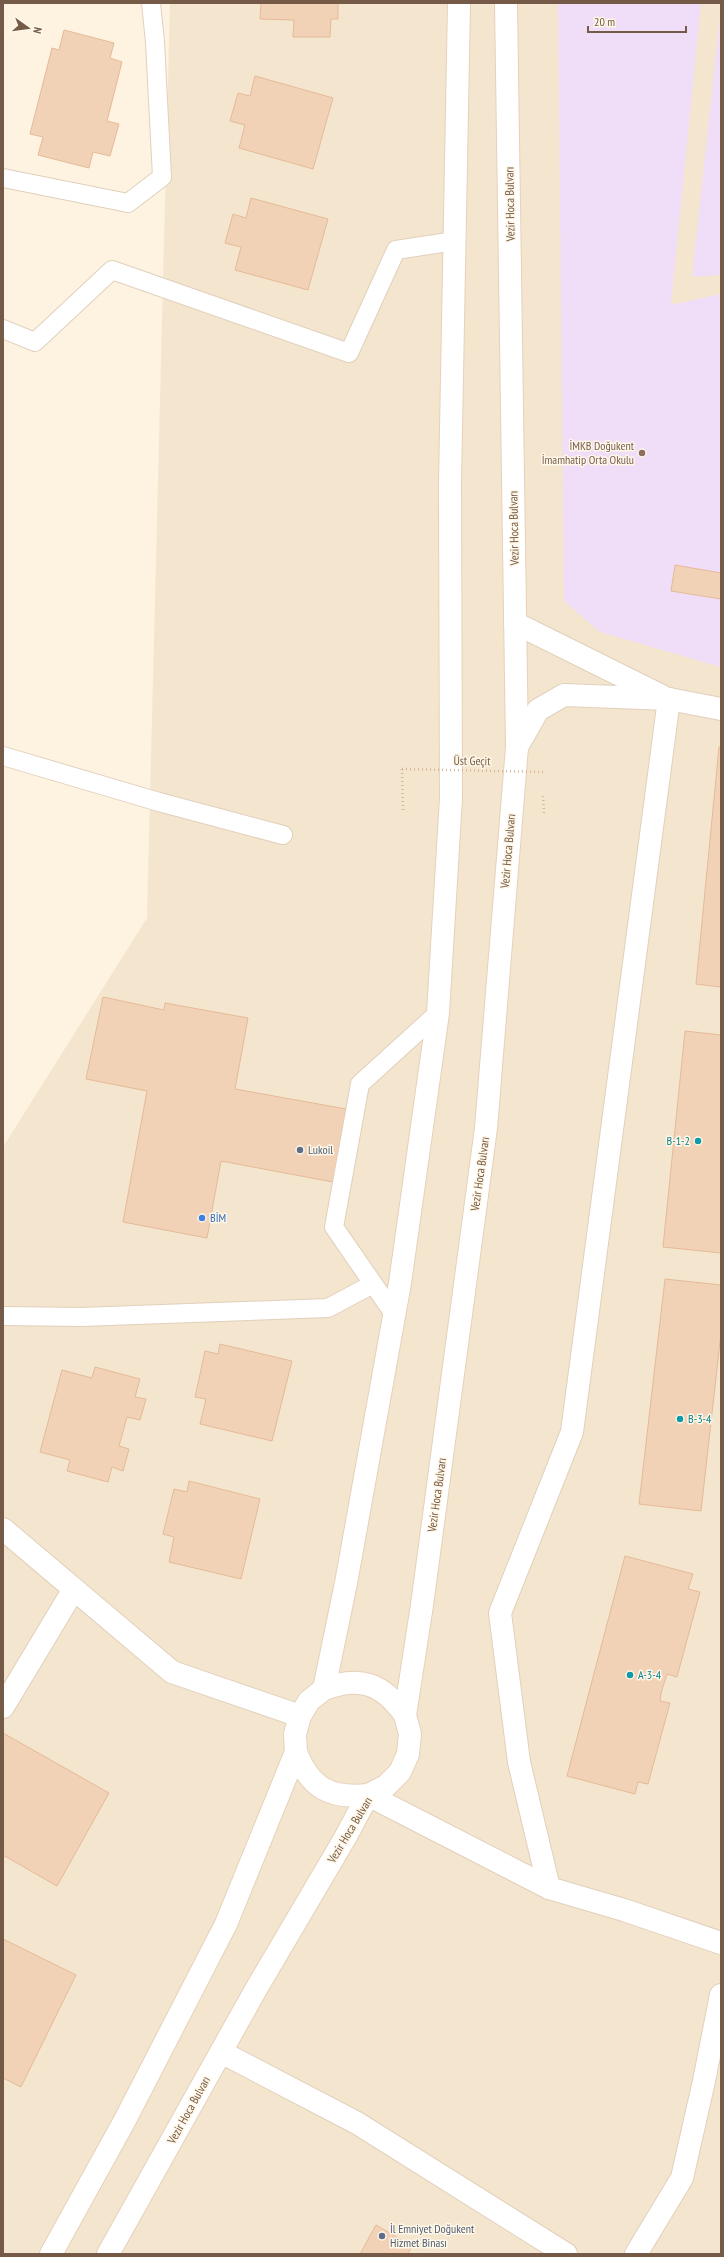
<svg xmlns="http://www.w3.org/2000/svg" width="724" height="2257" font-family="'PT Sans Narrow',sans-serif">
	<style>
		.residential { fill: #f4e5ce }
		.education { fill: #f0ddf8 }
		.building { fill: #f2d2b7; stroke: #e5ba97 }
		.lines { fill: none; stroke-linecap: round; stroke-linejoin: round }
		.service-casing { stroke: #e1d0bc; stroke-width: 20 }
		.minor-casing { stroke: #e1d0bc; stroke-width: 24 }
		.tertiary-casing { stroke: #e1d0bc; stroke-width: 24 }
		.secondary-casing { stroke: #e6d1ba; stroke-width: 24 }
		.path { stroke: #d7b69b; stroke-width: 2.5; stroke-dasharray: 1 3; stroke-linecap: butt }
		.service { stroke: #fff; stroke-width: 18 }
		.minor { stroke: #fff; stroke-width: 22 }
		.tertiary { stroke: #fff; stroke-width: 22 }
		.secondary { stroke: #fff; stroke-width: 22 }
		.path-bridge { stroke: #d7b69b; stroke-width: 2.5; stroke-dasharray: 1 3; stroke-linecap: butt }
		.education-dot { fill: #8d6e63; stroke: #fff7e7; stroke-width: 1.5 }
		.culture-dot { fill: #0f9aa8; stroke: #fff7e7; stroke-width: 1.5 }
		.service-dot { fill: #5c6f8a; stroke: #fff7e7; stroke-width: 1.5 }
		.shop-dot { fill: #3f7fe0; stroke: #fff7e7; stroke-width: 1.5 }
		.labels { text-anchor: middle; stroke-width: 3; stroke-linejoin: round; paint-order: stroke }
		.street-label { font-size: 12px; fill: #745a47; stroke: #fff7e7 }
		.education-label { font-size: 12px; fill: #785e54; stroke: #fff7e7; text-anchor: end }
		.culture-label { font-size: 12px; fill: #0d838f; stroke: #fff7e7; text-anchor: start }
		.service-label { font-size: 12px; fill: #4e5e75; stroke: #fff7e7; text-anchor: start }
		.shop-label { font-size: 12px; fill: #366cbe; stroke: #fff7e7; text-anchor: start }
	</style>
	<rect width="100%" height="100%" fill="#fdf3e0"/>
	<polygon class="residential" points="170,3 721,3 721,2254 3,2254 3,1147 147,918"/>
	<g class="education">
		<polygon points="558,3 701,3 671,305 721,294 721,667 600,632 564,601"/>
		<polygon points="721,8 721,275 692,277"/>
	</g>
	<g class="building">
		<polygon points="261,3 338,3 338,19 331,19 330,37 293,37 294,20 260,19"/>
		<polygon points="64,30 114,43 110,58 122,62 107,121 119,124 110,156 93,152 89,168 38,155 43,137 30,134 52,48 59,50"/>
		<polygon points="255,76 333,98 313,169 239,148 245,125 230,121 238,93 250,96"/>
		<polygon points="251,198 328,219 308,290 235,270 241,247 225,243 233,214 246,218"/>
		<polygon points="675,565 721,573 721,599 671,591"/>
		<polygon points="719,747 721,747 721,987 696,984"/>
		<polygon points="103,997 164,1010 165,1003 248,1018 235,1089 346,1109 333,1182 221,1161 207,1238 123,1222 147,1091 86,1079"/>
		<polygon points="685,1031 721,1035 721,1253 663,1247"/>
		<polygon points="665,1279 721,1285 721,1333 701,1511 639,1504"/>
		<polygon points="220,1344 292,1361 272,1441 200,1424 206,1399 195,1397 205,1351 218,1354"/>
		<polygon points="95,1367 140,1379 135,1397 146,1399 140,1420 127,1417 119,1446 129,1449 123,1471 112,1467 108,1482 67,1471 70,1460 40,1452 62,1370 92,1378"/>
		<polygon points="189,1481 260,1499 241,1579 169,1562 174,1537 163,1534 174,1489 187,1492"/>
		<polygon points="625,1556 693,1574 688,1589 700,1592 677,1677 667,1674 661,1693 660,1701 670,1703 648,1784 638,1782 635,1794 567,1776"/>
		<polygon points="3,1733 109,1793 57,1886 3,1855"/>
		<polygon points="3,1939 76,1975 21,2087 3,2078"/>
		<polygon points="376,2225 412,2246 408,2254 360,2254"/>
	</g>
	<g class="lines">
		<defs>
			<g id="service">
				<polyline points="3,178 128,203 162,177 155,42 151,3"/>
				<polyline points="3,329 35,342 112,270 349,353 396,250 455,241"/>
				<polyline points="3,756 159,802 283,835"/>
				<polyline points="394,1314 334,1227 360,1084 438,1013"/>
				<polyline points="3,1316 81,1317 328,1308 373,1284"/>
			</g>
			<g id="minor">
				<polyline points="515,623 662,696"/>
				<polyline points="517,747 538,710 564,695 669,699 721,709"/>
				<polyline points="3,1529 172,1672 300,1716"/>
				<polyline points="3,1707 74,1589"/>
				<polyline points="549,1888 519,1762 500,1613 572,1432 669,699"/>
				<polyline points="221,2052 357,2123 566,2254"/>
				<polyline points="636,2254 682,2178 704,2081 721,1995"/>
			</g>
			<polyline id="tertiary" points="368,1795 549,1888 624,1910 721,1943"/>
			<g id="secondary">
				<path d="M 324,1689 C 360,1675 383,1684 405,1715"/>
				<path d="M 296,1752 C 310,1788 330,1799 368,1795"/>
				<polyline points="51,2254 125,2120 226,1924 296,1752 295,1734 300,1716 309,1701 324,1689 346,1583 400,1283 438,1013 451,798 450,483 459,3"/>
				<polyline points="108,2254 255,1991 345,1838 368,1795 386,1786 400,1772 408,1754 410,1734 405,1715 422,1605 486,1128 517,747 506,3"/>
			</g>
		</defs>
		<use href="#service" class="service-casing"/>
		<use href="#minor" class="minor-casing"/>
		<use href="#tertiary" class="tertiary-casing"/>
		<use href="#secondary" class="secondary-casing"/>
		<g class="path">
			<polyline points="402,769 403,810"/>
			<polyline points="543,796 544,813"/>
		</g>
		<use href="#service" class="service"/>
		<use href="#minor" class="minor"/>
		<use href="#tertiary" class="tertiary"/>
		<use href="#secondary" class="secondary"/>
		<polyline class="path-bridge" points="402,769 543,772"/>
	</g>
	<circle class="education-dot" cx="642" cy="453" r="4"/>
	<g class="culture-dot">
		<circle cx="698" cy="1141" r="4"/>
		<circle cx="680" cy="1419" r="4"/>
		<circle cx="630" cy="1675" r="4"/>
	</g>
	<g class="service-dot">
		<circle cx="300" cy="1150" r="4"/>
		<circle cx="382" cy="2236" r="4"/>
	</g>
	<circle class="shop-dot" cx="202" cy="1218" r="4"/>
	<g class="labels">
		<g class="street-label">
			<text transform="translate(510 204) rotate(-91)" y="4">Vezir Hoca Bulvarı</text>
			<text transform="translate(514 528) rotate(-91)" y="4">Vezir Hoca Bulvarı</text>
			<text transform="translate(472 761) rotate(1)" y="4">Üst Geçit</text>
			<text transform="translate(508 851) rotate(-85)" y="4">Vezir Hoca Bulvarı</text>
			<text transform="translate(480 1174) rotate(-82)" y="4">Vezir Hoca Bulvarı</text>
			<text transform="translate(437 1495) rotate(-82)" y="4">Vezir Hoca Bulvarı</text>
			<text transform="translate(350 1830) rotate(-59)" y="4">Vezir Hoca Bulvarı</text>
			<text transform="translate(189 2110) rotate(-61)" y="4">Vezir Hoca Bulvarı</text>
		</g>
		<g class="education-label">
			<text x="634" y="450">İMKB Doğukent<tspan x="634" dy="14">İmamhatip Orta Okulu</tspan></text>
		</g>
		<g class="culture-label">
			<text x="690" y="1145" text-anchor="end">B-1-2</text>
			<text x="688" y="1423">B-3-4</text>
			<text x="638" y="1679">A-3-4</text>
		</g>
		<g class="service-label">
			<text x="308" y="1154">Lukoil</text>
			<text x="390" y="2233">İl Emniyet Doğukent<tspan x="390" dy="14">Hizmet Binası</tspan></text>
		</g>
		<g class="shop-label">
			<text x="210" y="1222">BİM</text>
		</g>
	</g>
	<rect width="724" height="2257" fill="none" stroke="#745a47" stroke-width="8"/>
	<g transform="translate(28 28) rotate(104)" stroke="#fff7e7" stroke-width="3" paint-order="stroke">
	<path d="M0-3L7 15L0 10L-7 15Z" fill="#745a47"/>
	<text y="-6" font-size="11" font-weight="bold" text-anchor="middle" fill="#745a47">N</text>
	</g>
	<path d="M588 26v6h98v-6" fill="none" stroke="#745a47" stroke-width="2"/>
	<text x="594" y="26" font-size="12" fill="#745a47" stroke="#fff7e7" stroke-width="3" paint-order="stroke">20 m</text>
</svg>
